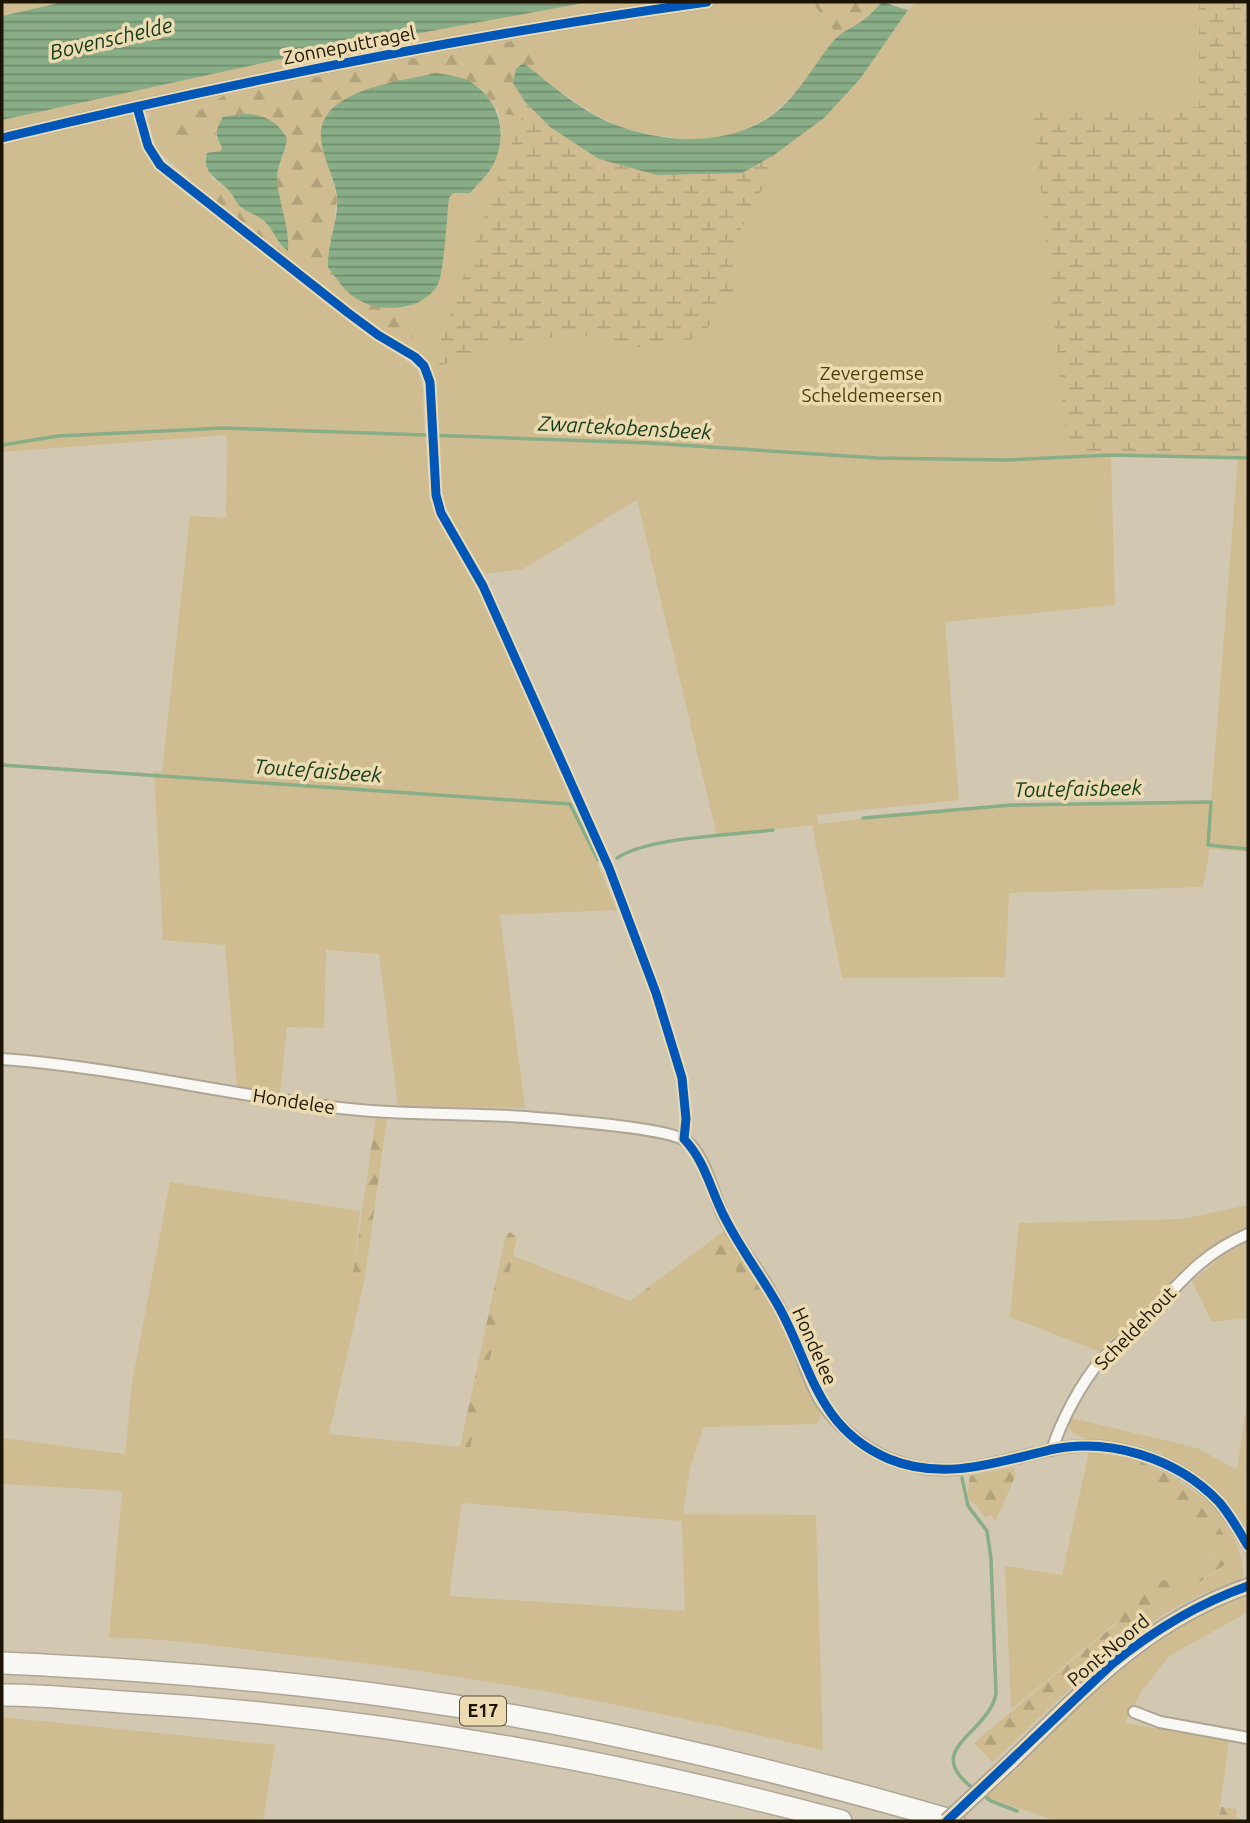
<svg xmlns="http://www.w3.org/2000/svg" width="1250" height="1823" font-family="Ubuntu,sans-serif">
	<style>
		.green { fill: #cfbd91; fill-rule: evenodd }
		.forest { fill: url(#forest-firs) }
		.wetland { fill: url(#wetland-marsh) }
		.water { fill: url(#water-rules) }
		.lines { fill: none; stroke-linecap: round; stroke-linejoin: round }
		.stream { stroke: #89ad86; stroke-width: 3.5 }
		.minor-casing { stroke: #aea694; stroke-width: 14 }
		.tertiary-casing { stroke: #aea694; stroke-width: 18 }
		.motorway-casing { stroke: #aea694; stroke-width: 24 }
		.minor { stroke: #f8f7f3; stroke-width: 10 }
		.tertiary { stroke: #f8f7f3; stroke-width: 14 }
		.motorway { stroke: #f8f7f3; stroke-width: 21 }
		.tertiary-bridge-casing { stroke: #aea694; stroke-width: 18; stroke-linecap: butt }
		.tertiary-bridge { stroke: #f8f7f3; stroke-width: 14 }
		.cycleway-casing { stroke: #ecdbb1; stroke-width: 13 }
		.cycleway { stroke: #0057b8; stroke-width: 9 }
		.labels { text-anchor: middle; stroke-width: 7; stroke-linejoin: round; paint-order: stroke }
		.shield { fill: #ecdbb1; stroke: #5a5039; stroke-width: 2 }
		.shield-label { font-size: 18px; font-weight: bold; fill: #1c1506 }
		.street-label { font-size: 19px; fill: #1c1506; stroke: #ecdbb1 }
		.park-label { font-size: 19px; fill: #513e07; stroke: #ecdbb1 }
		.water-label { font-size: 21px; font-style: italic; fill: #133c1d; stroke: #ecdbb1 }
	</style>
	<defs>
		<pattern id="forest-firs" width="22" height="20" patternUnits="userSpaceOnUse" patternTransform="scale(1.75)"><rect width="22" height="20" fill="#cfbd91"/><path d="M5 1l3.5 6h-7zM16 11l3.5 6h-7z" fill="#b1a27c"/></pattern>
		<pattern id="wetland-marsh" width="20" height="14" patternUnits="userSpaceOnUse" patternTransform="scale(1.75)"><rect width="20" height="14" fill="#cfbd91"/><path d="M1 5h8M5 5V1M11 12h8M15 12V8" fill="none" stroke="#b1a27c"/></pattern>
		<pattern id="water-rules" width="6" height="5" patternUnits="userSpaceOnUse" patternTransform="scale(1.75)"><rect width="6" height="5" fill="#89ad86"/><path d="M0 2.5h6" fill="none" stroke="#6f8c6c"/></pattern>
	</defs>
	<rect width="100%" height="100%" fill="#d2c8b1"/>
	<g class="green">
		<polygon points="2,2 63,2 2,16"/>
		<path d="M 589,2 L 812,2 L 838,36 C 818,64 799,92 772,114 C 762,122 742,132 729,136 C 701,144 634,135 608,121 C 584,109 563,93 541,77 L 546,71 L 538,61 L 533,37 L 391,62 L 223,96 L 179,123 L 171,132 L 211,141 L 216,137 L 222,147 L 221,151 L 207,153 L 211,177 L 220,184 L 209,196 L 158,151 L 146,123 L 150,112 L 134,116 L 146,152 L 176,184 L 418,370 L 423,388 L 424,424 L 432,508 L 486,606 L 514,666 L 617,910 L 500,915 L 525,1108 L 398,1106 L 379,954 L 326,950 L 324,1028 L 287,1027 L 280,1094 L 237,1087 L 225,945 L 163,940 L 154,771 L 162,772 L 190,516 L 226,518 L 227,435 L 2,452 L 2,120 L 295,56 Z"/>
		<path d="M 916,2 L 1248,2 L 1248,852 L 1210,849 L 1203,887 L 1009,893 L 1005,977 L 842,978 L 812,825 L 717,836 L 637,500 L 523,569 L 485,574 L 463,540 L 442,499 L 431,369 L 420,355 L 400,343 L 407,343 L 414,335 L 408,307 L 429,296 L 439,282 L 449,198 L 502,136 L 499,113 L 522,117 L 525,102 L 550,127 L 657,175 L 860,79 L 908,10 ZM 1111,456 L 1238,458 L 1211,802 L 959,808 L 818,824 L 817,815 L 959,800 L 945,622 L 1115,605 Z"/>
		<path d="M 170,1182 L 360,1211 L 353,1272 L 365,1277 L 329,1434 L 470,1448 L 513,1256 L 630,1301 L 637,1312 L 709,1255 C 728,1252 743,1281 752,1294 L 761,1290 L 780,1321 L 821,1416 L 816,1424 L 704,1427 L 690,1468 L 683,1514 L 816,1515 L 823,1750 C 645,1708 466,1673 284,1654 C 228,1648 165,1637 109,1638 L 122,1491 L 2,1484 L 2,1438 L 125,1454 L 132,1382 ZM 462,1503 L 682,1521 L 685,1611 L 449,1596 Z"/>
		<polygon points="1248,1205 1248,1229 1218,1242 1193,1260 1133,1324 1098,1351 1010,1317 1019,1223 1183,1219"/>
		<polygon points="1248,1242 1248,1318 1212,1322 1192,1281 1226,1253"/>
		<path d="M 1245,1415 L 1248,1416 L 1248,1530 C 1223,1490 1179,1454 1132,1444 C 1114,1441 1074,1444 1068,1425 L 1072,1418 L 1197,1448 L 1237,1470 Z"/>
		<polygon points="1089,1452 1125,1457 1141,1462 1134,1471 1135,1478 1150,1485 1193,1514 1214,1553 1200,1566 1167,1580 1011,1710 1005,1566 1062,1575"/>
		<path d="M 1166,1473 C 1182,1483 1197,1493 1211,1505 C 1227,1520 1250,1562 1241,1581 C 1146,1604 1062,1698 993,1762 L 987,1757 L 1130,1622 L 1221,1569 L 1217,1523 Z"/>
		<polygon points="1248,1592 1248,1612 1169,1656 1141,1692 1125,1723 1229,1741 1218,1821 1057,1821 986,1797 1018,1768 1016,1764 1150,1643 1182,1621"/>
		<polygon points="2,1717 275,1745 263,1821 2,1821"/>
	</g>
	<g class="forest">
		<polygon points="812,2 882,2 864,19 838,36"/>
		<path d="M 534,37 L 538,61 L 546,72 L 541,77 L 523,64 L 513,83 L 525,102 L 522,117 L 499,113 L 488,97 L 436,73 L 373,88 L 350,96 L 332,174 L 337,200 L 334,218 L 381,307 L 408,307 L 414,335 L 407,343 L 400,343 C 333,298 271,247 209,196 L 220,184 L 230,191 L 251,213 L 261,218 L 276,235 L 289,240 L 284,225 L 276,176 L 286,147 L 217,128 L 216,137 L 211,141 L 195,137 L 182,143 L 175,141 L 171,132 L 179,123 L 223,96 L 391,62 Z"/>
		<polygon points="376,1117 387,1118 365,1277 353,1272"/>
		<path d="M 724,1231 L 761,1290 L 752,1294 C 743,1281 728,1252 709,1255 L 637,1312 L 630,1301 Z"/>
		<polygon points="510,1232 517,1238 470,1448 460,1447 505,1238"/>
		<path d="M 1141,1462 L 1166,1473 L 1217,1523 L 1230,1547 L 1233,1559 L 1197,1584 L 1130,1622 L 987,1757 L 974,1743 L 1118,1622 C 1117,1579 1190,1584 1214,1553 L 1193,1514 L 1150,1485 L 1135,1478 L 1134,1471 Z"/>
		<polygon points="1013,1467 1016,1474 998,1516 995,1521 991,1515 986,1518 976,1505 967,1498 970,1476"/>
		<polygon points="1221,1807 1237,1809 1236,1818 1248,1821 1218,1821"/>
	</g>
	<g class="wetland">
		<polygon points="1199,2 1248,2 1248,458 1068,456 1033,112 1199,107"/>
		<polygon points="525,102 550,127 599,159 657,175 742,173 774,155 765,184 734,243 737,297 697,338 645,349 599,336 551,338 499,345 431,369 494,189 522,118"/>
	</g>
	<g class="water">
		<polygon points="63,2 589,2 295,56 2,120 2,16"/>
		<path d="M 882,2 L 908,10 L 860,79 L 824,118 L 774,155 L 742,173 L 657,175 L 599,159 L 550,127 L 525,102 L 513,83 L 516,69 L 523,63 C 550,83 579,110 611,123 C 660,143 726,148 771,116 C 799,96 814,63 836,38 C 843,31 854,27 863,20 C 870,15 876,8 882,2 Z"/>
		<path d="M 436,73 C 446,75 460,76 469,81 C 498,99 509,131 494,163 C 489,174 478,184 470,193 L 453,193 L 449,198 C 447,215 444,272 438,284 C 424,311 381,314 357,299 C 345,292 336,278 328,267 C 327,244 339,220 337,197 C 335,179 325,163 322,145 C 310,90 399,82 436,73 Z"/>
		<path d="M 244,114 C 264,114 277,121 287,138 C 286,152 276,167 277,180 C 279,204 290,228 288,251 C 277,244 275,231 264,221 C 258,215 248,213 241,207 C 236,203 234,197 231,193 C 220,179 201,175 207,153 L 221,151 L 222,147 C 214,135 216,129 223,117 Z"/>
	</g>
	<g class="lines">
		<g class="stream">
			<polyline points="2,445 58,436 224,428 649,443 877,458 1007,460 1111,455 1248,458"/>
			<polyline points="2,765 570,804 598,860"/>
			<polyline points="863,818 1011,805 1211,802 1208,845 1248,849"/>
			<path d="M 617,858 C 648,837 733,835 773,830"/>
			<path d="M 962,1478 L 968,1506 L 987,1531 L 991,1559 L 996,1694 C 995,1698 993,1705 990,1709 C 972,1739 927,1754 974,1789"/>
			<polyline points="980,1793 991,1801 1017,1811"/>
		</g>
		<defs>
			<g id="minor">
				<path d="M 2,138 C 234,82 470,35 707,2"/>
				<path d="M 2,1059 C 115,1067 227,1095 340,1108 C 402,1116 463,1112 525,1117 C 555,1120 667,1127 686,1141 C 704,1154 713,1193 722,1213 C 734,1240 754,1263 769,1289 C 776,1302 784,1315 790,1328 C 802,1353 807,1380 822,1403 C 837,1426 865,1449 890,1459 C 947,1482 994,1462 1050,1450 C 1110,1437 1178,1458 1219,1503 C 1231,1516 1239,1531 1248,1546"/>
				<path d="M 1052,1450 C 1061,1421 1081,1383 1101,1360 C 1112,1348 1126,1339 1138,1327 C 1176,1289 1195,1257 1248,1234"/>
				<polyline points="1134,1712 1160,1722 1248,1738"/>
			</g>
			<path id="tertiary" d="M 1006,1766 C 1084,1691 1143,1623 1248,1586"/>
			<g id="motorway">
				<path d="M 2,1663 C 136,1669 269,1679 402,1698 C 589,1724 773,1769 954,1821"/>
				<path d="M 2,1695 C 42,1695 83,1699 123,1702 C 365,1716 607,1758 841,1821"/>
			</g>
		</defs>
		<use href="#minor" class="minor-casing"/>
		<use href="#tertiary" class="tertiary-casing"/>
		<use href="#motorway" class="motorway-casing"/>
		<use href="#minor" class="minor"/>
		<use href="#tertiary" class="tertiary"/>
		<use href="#motorway" class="motorway"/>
		<defs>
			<polyline id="tertiary-bridge" points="947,1821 1006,1766"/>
		</defs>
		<use href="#tertiary-bridge" class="tertiary-bridge-casing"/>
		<use href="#tertiary-bridge" class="tertiary-bridge"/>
		<defs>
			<g id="cycleway">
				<path d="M 137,107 L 148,146 L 160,165 L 347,312 L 378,335 L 415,357 L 424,366 L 430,382 L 436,495 L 441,513 L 483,586 L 609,868 L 656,993 L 682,1078 L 686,1119 L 684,1139 C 706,1162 711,1192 725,1218 C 741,1250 763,1278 780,1309 C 812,1368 817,1428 889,1459 C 943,1481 995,1463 1049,1450 C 1109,1437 1177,1458 1219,1502 C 1231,1516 1239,1531 1248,1546"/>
				<path d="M 2,138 C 234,82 470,35 707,2"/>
				<path d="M 947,1821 L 1112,1664 C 1154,1630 1197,1604 1248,1586"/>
			</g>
		</defs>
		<use href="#cycleway" class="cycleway-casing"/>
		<use href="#cycleway" class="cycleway"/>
	</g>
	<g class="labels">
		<rect class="shield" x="460" y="1696.5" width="46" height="29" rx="5"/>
		<g class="shield-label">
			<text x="483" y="1717">E17</text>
		</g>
		<g class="street-label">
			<text transform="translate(349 45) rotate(-11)" y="7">Zonneputtragel</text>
			<text transform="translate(294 1101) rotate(9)" y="7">Hondelee</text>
			<text transform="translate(1135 1328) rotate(-46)" y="7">Scheldehout</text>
			<text transform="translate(815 1346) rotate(66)" y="7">Hondelee</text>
			<text transform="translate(1108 1650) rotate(-40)" y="7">Pont-Noord</text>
		</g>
		<g class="park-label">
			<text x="872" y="380">Zevergemse<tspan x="872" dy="22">Scheldemeersen</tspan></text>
		</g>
		<g class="water-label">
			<text transform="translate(111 39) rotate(-13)" y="7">Bovenschelde</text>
			<text transform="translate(625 428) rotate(3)" y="7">Zwartekobensbeek</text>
			<text transform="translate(318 771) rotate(4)" y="7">Toutefaisbeek</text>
			<text transform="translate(1078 789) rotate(-1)" y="7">Toutefaisbeek</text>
		</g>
	</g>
	<rect width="1250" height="1823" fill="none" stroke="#1c1506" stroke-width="7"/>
</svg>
